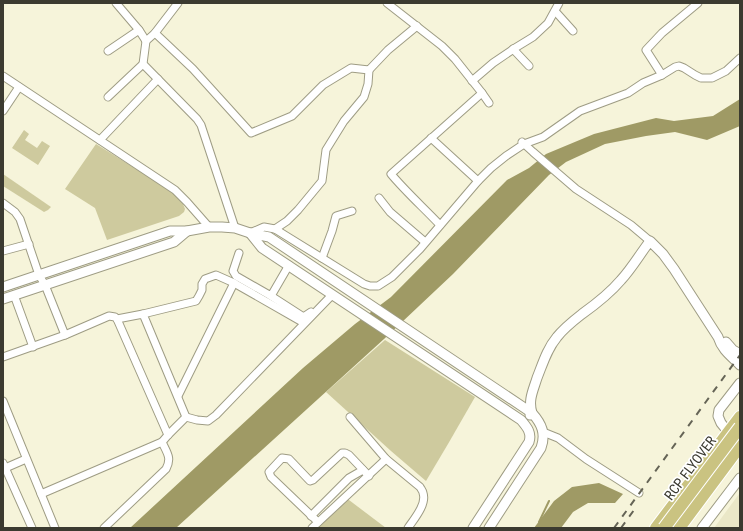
<svg xmlns="http://www.w3.org/2000/svg" width="743" height="531" font-family="'Roboto Condensed',sans-serif">
	<style>
		.built { fill: #eae7c7 }
		.green { fill: #ceca9e }
		.water { fill: #9f9a65 }
		.lines { fill: none; stroke-linecap: round; stroke-linejoin: round }
		.stream { stroke: #9f9a65; stroke-width: 2 }
		.minor-casing { stroke: #9e9c84; stroke-width: 9 }
		.tertiary-casing { stroke: #9e9c84; stroke-width: 11 }
		.primary-casing { stroke: #fff; stroke-width: 14 }
		.minor { stroke: #fff; stroke-width: 7 }
		.tertiary { stroke: #fff; stroke-width: 9 }
		.primary { stroke: #cac381; stroke-width: 12 }
		.rail { stroke: #656456; stroke-width: 2; stroke-dasharray: 7 7; stroke-linecap: butt }
		.primary-bridge-casing { stroke: #fff; stroke-width: 14; stroke-linecap: butt }
		.primary-bridge { stroke: #cac381; stroke-width: 12 }
		.labels { text-anchor: middle; stroke-width: 3.5; stroke-linejoin: round; paint-order: stroke }
		.street-label { font-size: 14px; fill: #3b3a30; stroke: #fff }
	</style>
	<rect width="100%" height="100%" fill="#f6f4da"/>
	<polygon class="built" points="740,493 740,528 714,528 739,494"/>
	<g class="green">
		<polygon points="24,130 29,134 25,140 37,148 42,141 50,146 38,165 12,148"/>
		<polygon points="96,144 173,192 183,204 185,209 184,212 179,216 107,240 95,208 65,189"/>
		<polygon points="3,174 51,207 48,210 44,212 3,186"/>
		<polygon points="385,340 475,397 448,444 426,481 391,451 326,392"/>
		<polygon points="345,497 386,528 312,528"/>
	</g>
	<g class="water">
		<polygon points="740,99 740,126 707,140 675,132 646,136 605,144 566,162 549,175 453,274 384,339 176,528 130,528 303,368 355,324 391,297 507,180 529,168 546,154 594,134 656,118 674,121 713,116"/>
		<polygon points="599,483 623,494 615,503 588,503 573,512 561,528 534,528 554,501 572,487"/>
	</g>
	<g class="lines">
		<polyline class="stream" points="539,522 549,501"/>
		<defs>
			<g id="minor">
				<polyline points="116,3 139,30 146,41"/>
				<polyline points="178,3 155,33 146,41 143,64 197,119 201,125 235,228"/>
				<polyline points="387,3 442,46 455,59 482,93 489,103"/>
				<polyline points="555,11 573,31"/>
				<polyline points="155,33 193,69 251,133 292,116 323,85 351,68 369,70 388,50 417,26"/>
				<polyline points="513,49 529,66"/>
				<polyline points="108,51 139,30"/>
				<polyline points="662,75 646,50 662,33 698,3"/>
				<polyline points="3,76 175,190 187,202 209,227"/>
				<polyline points="472,81 493,63 515,48 533,37 548,23 559,3"/>
				<polyline points="108,97 143,64"/>
				<polyline points="3,111 19,87"/>
				<polyline points="431,138 478,181"/>
				<polyline points="100,140 158,79"/>
				<polyline points="522,142 533,152 576,189 631,225 650,241"/>
				<polyline points="379,198 390,212 425,242"/>
				<polyline points="3,203 15,212 20,219 39,275 45,285 65,335"/>
				<path d="M 440,225 C 424,208 406,192 391,174 L 482,93"/>
				<polyline points="275,229 287,221 298,210 322,181 326,150 344,121 364,97 368,84 369,70"/>
				<polyline points="250,233 264,227 275,229 364,284 370,286 378,286 392,277 420,249 478,181 491,168 506,156 524,144 543,137 580,111 628,93 643,83 662,75 675,67 679,66 684,68 695,75 701,78 712,78 726,71 740,58"/>
				<polyline points="3,251 29,244"/>
				<polyline points="239,253 233,271 236,276 271,296 289,265"/>
				<polyline points="322,258 332,231 336,216 352,211"/>
				<polyline points="14,295 33,347"/>
				<polyline points="271,296 302,316 305,316 311,312"/>
				<polyline points="143,314 196,301 199,296 202,290 202,284 205,279 216,275 234,283 304,323"/>
				<polyline points="117,319 143,314 186,417"/>
				<polyline points="3,357 65,335 109,316 115,317 117,319 168,435"/>
				<polyline points="178,396 234,283"/>
				<polyline points="3,401 55,528"/>
				<polyline points="186,417 197,420 208,421 216,415 332,295"/>
				<path d="M 350,417 L 386,459 L 420,487 C 421,489 423,491 423,493 C 427,504 414,519 408,528"/>
				<polyline points="543,432 558,438 586,459 639,493"/>
				<polyline points="3,463 32,528"/>
				<polyline points="3,469 26,459"/>
				<polyline points="41,494 162,442 168,435 186,417"/>
				<polyline points="311,516 349,478 363,470"/>
				<polyline points="318,522 271,477 269,472 282,458 289,459 310,481 313,480 342,453 345,453 349,455 369,476"/>
				<path d="M 104,528 L 166,469 C 172,458 167,453 162,442"/>
				<polyline points="312,528 386,459"/>
			</g>
			<g id="tertiary">
				<path d="M 250,233 L 262,248 L 521,420 C 527,427 532,433 529,442 L 473,528"/>
				<path d="M 3,287 L 170,231 L 187,231 L 209,227 L 222,227 L 235,228 L 250,233 L 269,237 L 532,413 C 542,424 546,434 541,448 L 489,528"/>
				<polyline points="3,299 174,242 187,231"/>
				<polyline points="726,342 733,350 740,354"/>
				<polyline points="740,383 719,410 718,416 721,423 725,428 740,441"/>
				<path d="M 530,415 L 532,413 C 528,400 533,391 537,378 C 543,363 547,349 557,337 C 564,328 573,321 582,314 C 596,304 610,293 621,280 C 632,268 640,254 650,241 L 663,254 L 674,269 L 718,337 C 722,350 731,356 740,365"/>
				<polyline points="702,528 740,478"/>
			</g>
			<g id="primary">
				<polyline points="656,528 740,417"/>
				<polyline points="679,528 740,446"/>
			</g>
		</defs>
		<use href="#minor" class="minor-casing"/>
		<use href="#tertiary" class="tertiary-casing"/>
		<use href="#primary" class="primary-casing"/>
		<use href="#minor" class="minor"/>
		<use href="#tertiary" class="tertiary"/>
		<use href="#primary" class="primary"/>
		<g class="rail">
			<polyline points="614,528 740,355"/>
			<polyline points="621,528 634,510"/>
		</g>
		<defs>
			<polyline id="primary-bridge" points="664,528 740,427"/>
		</defs>
		<use href="#primary-bridge" class="primary-bridge-casing"/>
		<use href="#primary-bridge" class="primary-bridge"/>
	</g>
	<g class="labels">
		<g class="street-label">
			<text transform="translate(690 468) rotate(-53)" y="5">RCP FLYOVER</text>
		</g>
	</g>
	<rect width="743" height="531" fill="none" stroke="#3b3a30" stroke-width="8"/>
</svg>
